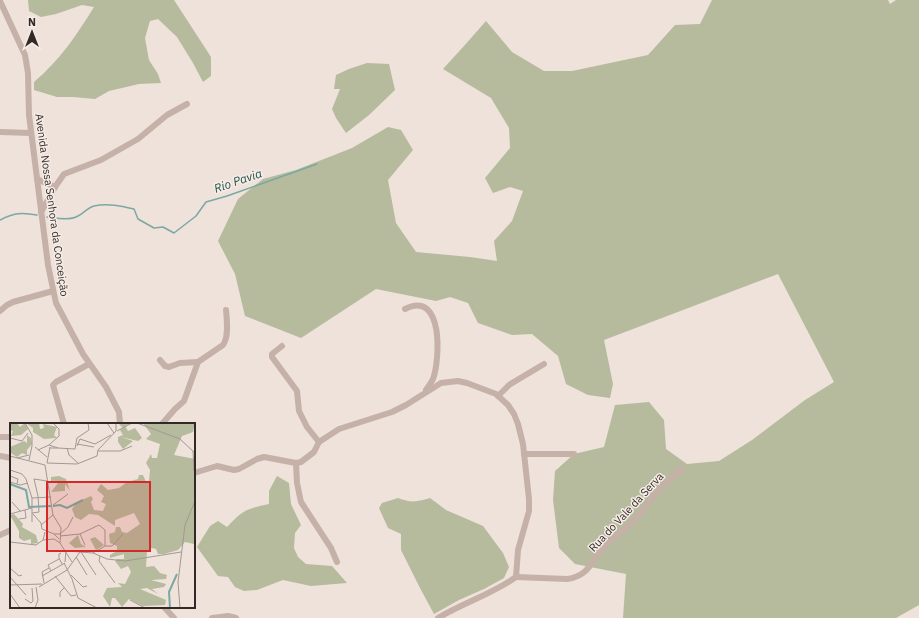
<svg xmlns="http://www.w3.org/2000/svg" width="919" height="618" font-family="'IBM Plex Sans',sans-serif">
	<style>
		.green { fill: #b5bb9c }
		.lines { fill: none; stroke-linecap: round; stroke-linejoin: round }
		.stream { stroke: #7ca8a4; stroke-width: 1.5 }
		.minor { stroke: #c5b1a8; stroke-width: 6 }
		.labels { text-anchor: middle; stroke-width: 3; stroke-linejoin: round; paint-order: stroke }
		.street-label { font-size: 11px; fill: #322927; stroke: #f6ece6 }
		.water-label { font-size: 12px; font-style: italic; fill: #214f4b; stroke: #f6ece6 }
		.inset-river { fill: none; stroke: #7ca8a4; stroke-width: 2 }
		.inset-road { fill: none; stroke: #a39892; stroke-width: 1 }
		.view { fill: #d62828; fill-opacity: 0.15; stroke: #d62828; stroke-width: 2 }
		.inset-edge { fill: none; stroke: #322927; stroke-width: 2 }
	</style>
	<rect width="100%" height="100%" fill="#eee2da"/>
	<g class="green">
		<path d="M 28,0 L 174,0 L 211,57 L 211,76 L 203,82 L 193,63 L 177,37 L 158,19 L 150,21 L 145,38 L 149,60 L 158,74 L 161,83 L 139,84 L 109,91 L 95,99 L 73,97 L 57,97 L 34,90 L 34,82 C 60,60 76,36 94,7 L 82,5 L 56,14 L 41,17 L 29,11 Z"/>
		<polygon points="712,0 888,0 890,4 896,0 919,0 919,605 896,618 623,618 626,574 575,564 559,548 553,500 555,471 574,454 604,447 615,405 649,402 664,420 666,449 687,464 719,461 752,440 805,400 834,382 778,274 604,340 613,384 610,398 588,395 566,384 558,356 532,334 512,335 478,323 468,303 450,297 436,301 376,289 301,338 245,316 235,274 218,241 238,199 263,179 296,170 352,148 388,127 401,130 413,150 388,180 396,223 416,252 470,257 497,261 494,241 512,221 523,191 510,187 493,193 485,178 510,148 509,128 491,98 443,69 464,46 486,21 512,52 544,71 572,71 648,55 675,25 700,24"/>
		<polygon points="367,63 389,64 395,90 369,115 346,133 336,118 332,109 340,89 334,89 336,75 349,69"/>
		<path d="M 277,476 L 289,483 L 291,504 L 301,525 L 295,533 L 294,548 L 298,557 L 306,564 L 332,566 L 347,583 L 311,586 L 283,580 L 257,590 L 244,591 L 235,587 L 228,577 L 218,576 L 197,547 L 210,526 L 218,521 L 227,527 C 243,510 246,509 269,504 L 269,491 Z"/>
		<path d="M 398,498 C 411,503 416,502 430,498 L 446,510 L 483,526 L 503,553 L 509,567 L 504,578 L 484,589 L 459,600 L 434,614 L 420,588 L 401,550 L 401,534 L 388,528 L 379,508 L 382,503 Z"/>
	</g>
	<g class="lines">
		<g class="stream">
			<path d="M 47,217 C 56,218 69,221 78,216 C 84,213 87,208 94,206 C 108,203 121,206 134,209 L 138,219 L 154,228 L 163,227 L 174,233 L 196,216 L 206,202 L 227,196 L 317,164"/>
			<path d="M 0,220 C 14,213 21,212 37,215"/>
		</g>
		<g class="minor">
			<polyline points="0,1 25,55 28,73 29,115 48,265 56,303 83,354 106,387 119,412 120,424"/>
			<polyline points="0,132 31,133"/>
			<polyline points="37,179 55,187"/>
			<polyline points="41,212 55,187 64,174 101,160 138,139 167,115 187,104"/>
			<path d="M 405,309 C 444,289 440,360 433,379 C 431,383 428,387 426,390"/>
			<polyline points="0,311 7,305 13,302 53,291"/>
			<polyline points="282,346 272,354 272,357 297,391 299,411 307,427 319,442"/>
			<polyline points="160,360 165,366 169,367 180,363 198,362"/>
			<polyline points="498,396 509,385 544,364"/>
			<polyline points="64,424 53,385 56,382 89,364"/>
			<path d="M 162,424 L 175,409 L 184,401 L 198,362 L 223,345 C 229,337 227,320 226,310"/>
			<polyline points="0,437 11,437"/>
			<polyline points="524,454 574,454"/>
			<polyline points="0,456 11,458"/>
			<polyline points="296,463 297,483 301,502 331,548 337,562"/>
			<polyline points="194,473 217,466 234,470 239,469 257,459 264,457 296,463 301,462 314,452 319,442 339,429 392,412 406,405 441,383 458,381 467,383 496,394 508,405 514,414 518,424 523,444 529,499 529,511 518,550 516,577"/>
			<polyline points="0,535 11,530"/>
			<path d="M 516,577 L 567,579 C 590,576 591,560 605,546 C 616,536 627,528 637,517 C 642,512 646,506 650,500 C 660,488 671,478 683,468"/>
			<polyline points="164,607 174,618"/>
			<polyline points="212,618 228,616 236,618"/>
			<path d="M 438,618 C 463,603 492,594 516,577"/>
		</g>
	</g>
	<g class="labels">
		<g class="street-label">
			<text transform="translate(52 205) rotate(82)" y="4">Avenida Nossa Senhora da Conceição</text>
			<text transform="translate(626 512) rotate(-47)" y="4">Rua do Vale da Serva</text>
		</g>
		<g class="water-label">
			<text transform="translate(238 181) rotate(-19)" y="4">Rio Pavia</text>
		</g>
	</g>
	<g transform="translate(10 423)">
		<rect width="185" height="185" fill="#eee2da"/>
		<path d="M 0,0 L 7,0 L 10,4 L 15,0 L 18,6 L 11,12 L 1,13 L 3,8 L 0,7 ZM 16,0 L 29,0 L 30,6 L 34,5 L 33,1 L 47,4 L 44,12 L 47,15 L 34,16 L 23,9 L 23,5 ZM 108,0 L 122,0 L 115,3 L 118,8 L 125,5 L 132,15 L 128,18 L 111,14 L 123,18 L 113,26 L 108,19 L 108,14 L 113,12 L 110,7 L 113,5 ZM 133,0 L 185,0 L 183,9 L 172,13 L 164,32 L 185,36 L 185,119 L 184,121 L 175,119 L 168,127 L 154,131 L 148,131 L 146,126 L 142,125 L 137,128 L 136,144 L 144,143 L 150,150 L 157,152 L 156,156 L 141,157 L 156,161 L 154,164 L 142,166 L 148,171 L 137,165 L 130,166 L 156,177 L 155,182 L 133,183 L 119,176 L 112,184 L 105,175 L 102,175 L 100,184 L 93,173 L 97,165 L 112,164 L 108,160 L 115,161 L 121,149 L 118,143 L 111,146 L 105,138 L 107,136 L 114,136 L 114,131 L 100,135 L 100,132 L 107,128 L 107,123 L 100,120 L 99,111 L 105,109 L 106,104 L 110,104 L 112,109 L 117,110 L 130,101 L 124,90 L 105,97 L 105,103 L 88,92 L 79,91 L 71,97 L 65,94 L 62,86 L 67,79 L 81,73 L 83,76 L 81,79 L 84,87 L 93,88 L 96,81 L 91,79 L 94,73 L 87,67 L 91,61 L 98,67 L 109,65 L 117,59 L 128,56 L 129,52 L 133,52 L 136,59 L 139,58 L 140,47 L 136,40 L 141,31 L 142,35 L 147,35 L 150,21 L 136,16 L 141,11 ZM 17,12 L 21,15 L 22,21 L 17,27 L 17,32 L 12,30 L 7,34 L 1,30 L 0,24 L 14,18 L 17,20 ZM 49,53 L 56,56 L 60,68 L 55,61 L 55,68 L 41,69 L 48,60 L 41,60 L 41,54 ZM 4,91 L 13,101 L 12,104 L 26,112 L 28,120 L 21,121 L 21,116 L 14,118 L 9,115 L 9,108 L 0,92 ZM 68,112 L 71,121 L 76,124 L 65,125 L 59,120 ZM 85,114 L 94,122 L 86,127 L 80,116 Z" fill="#b5bb9c"/>
		<path class="inset-river" d="M 0,61 L 16,67 L 19,84 L 41,83M 43,83 L 50,82 L 57,85 L 73,77M 160,185 L 159,169 L 167,151"/>
		<path class="inset-road" d="M 15,0 L 22,12 L 22,23 L 19,37M 97,0 L 104,10M 127,0 L 170,16 L 185,30M 107,8 L 122,0M 0,15 L 12,18 L 18,10M 67,21 L 84,24M 85,21 L 101,12M 39,22 L 49,13 L 49,6 L 43,0M 39,22 L 48,25 L 40,25M 67,23 L 70,16 L 85,21M 25,24 L 37,34M 48,25 L 65,26 L 67,15 L 79,7 L 78,0M 57,25 L 59,32 L 68,40M 28,27 L 39,22M 88,28 L 110,28 L 122,23M 183,28 L 184,48M 0,33 L 35,42M 7,35 L 19,32M 37,40 L 67,41 L 87,33 L 88,27 L 106,8 L 106,0M 37,40 L 40,24M 35,42 L 43,92 L 51,105 L 50,120M 0,47 L 12,51 L 16,56 L 22,75 L 22,99M 0,53 L 8,56 L 7,61M 0,59 L 10,62 L 18,60M 22,75 L 41,74M 2,79 L 10,88M 43,82 L 58,71M 22,90 L 29,89 L 28,73 L 24,56 L 37,58M 0,91 L 22,85M 23,91 L 31,100 L 32,106 L 44,111M 9,96 L 16,95 L 15,87M 31,102 L 43,92M 50,111 L 58,104 L 63,94M 70,111 L 75,122M 50,113 L 70,111 L 89,102 L 95,107 L 95,123M 49,116 L 44,111 L 50,111M 33,117 L 44,116 L 50,120 L 62,139M 0,119 L 26,122 L 33,117 L 35,109M 57,128 L 83,130 L 97,136 L 115,138 L 171,129M 71,129 L 86,152M 51,130 L 49,131 L 49,135 L 52,141M 83,130 L 95,123 L 102,123 L 113,111M 90,133 L 89,138 L 105,160M 66,134 L 77,152M 55,139 L 56,127M 54,140 L 62,156 L 68,175 L 87,185M 0,145 L 9,153 L 12,152M 41,148 L 38,142 L 49,136M 61,152 L 73,164 L 77,163M 32,153 L 55,140M 45,153 L 61,173 L 66,172M 0,154 L 16,172M 34,160 L 32,149 L 39,145M 0,162 L 32,161M 29,164 L 57,147 L 70,129M 0,171 L 10,185M 50,174 L 50,169 L 55,164M 15,176 L 21,180 L 23,178 L 22,165M 120,177 L 135,185M 25,185 L 28,177 L 26,164M 170,185 L 168,159 L 175,102 L 185,78"/>
		<path class="view" d="M 37,59 L 140,59 L 140,128 L 37,128 Z"/>
		<rect width="185" height="185" class="inset-edge"/>
	</g>
	<g transform="translate(32 32)" stroke="#f6ece6" stroke-width="3" paint-order="stroke">
	<path d="M0-3L7 15L0 10L-7 15Z" fill="#322927"/>
	<text y="-6" font-size="11" font-weight="bold" text-anchor="middle" fill="#322927">N</text>
	</g>
</svg>
